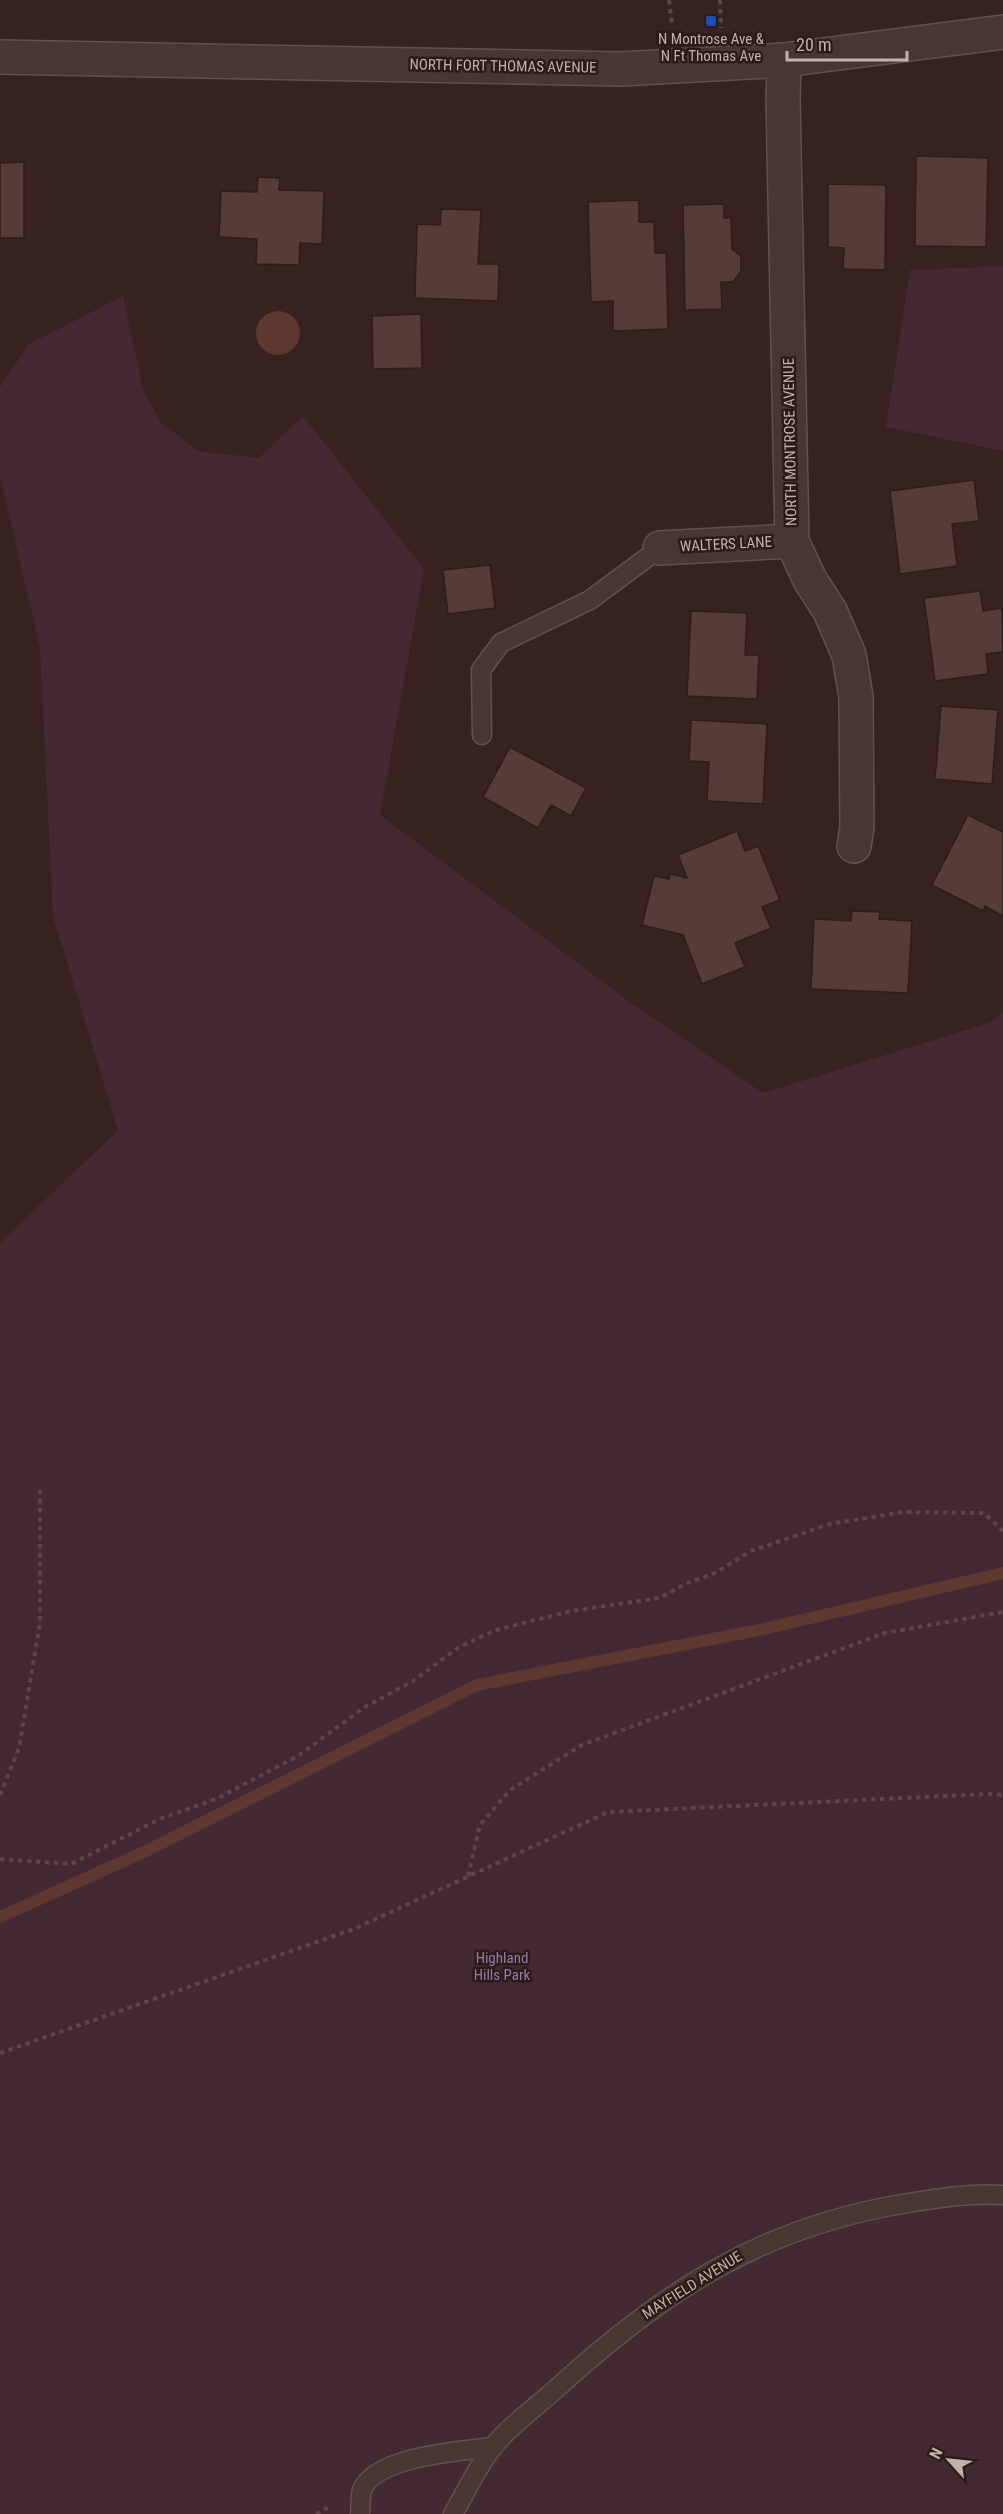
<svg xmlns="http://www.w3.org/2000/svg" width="1003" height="2514" font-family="'Roboto Condensed',sans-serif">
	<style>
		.green { fill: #422934 }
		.water { fill: #5d3730 }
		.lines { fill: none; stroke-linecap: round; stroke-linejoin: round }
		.stream { stroke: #5d3730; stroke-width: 12 }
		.building { fill: #553c37; stroke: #2d1d1a; stroke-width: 1.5 }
		.lane-casing { stroke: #62514d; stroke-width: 21 }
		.street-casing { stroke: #62514d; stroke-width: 36 }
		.path { stroke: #5c454c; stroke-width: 4; stroke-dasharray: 4.5 4.5; stroke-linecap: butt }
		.lane { stroke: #473632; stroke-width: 18 }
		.street { stroke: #473632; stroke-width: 33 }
		.transit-dot { fill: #1a4fb4; stroke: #2b1b18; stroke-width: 2 }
		.labels { text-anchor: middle; stroke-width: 5; stroke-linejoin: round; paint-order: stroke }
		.poi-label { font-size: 15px; fill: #c4b1ac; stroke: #2b1b18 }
		.street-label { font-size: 15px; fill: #c4b1ac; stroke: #2b1b18 }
		.park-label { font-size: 15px; fill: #9d7aa5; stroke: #2b1b18 }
	</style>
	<rect width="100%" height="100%" fill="#37221f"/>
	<g class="green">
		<polygon points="1003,266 1003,451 886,427 910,270"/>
		<polygon points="123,296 143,389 161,423 199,451 259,458 303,416 424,569 380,815 631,1003 763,1093 992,1022 1003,1012 1003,2514 0,2514 0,1243 118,1130 53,916 40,648 0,476 0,387 29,344"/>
	</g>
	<circle class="water" cx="278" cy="333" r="22"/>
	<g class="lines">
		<polyline class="stream" points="0,1917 146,1851 477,1685 759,1630 1003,1573"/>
	</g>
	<g class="building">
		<polygon points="916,156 988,158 986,247 915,246"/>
		<polygon points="24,162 24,238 0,238 0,163"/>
		<polygon points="258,177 280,178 279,190 324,191 322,244 300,243 299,265 256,264 257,239 219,237 221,191 257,192"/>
		<polygon points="828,184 886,185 885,270 843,269 844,248 828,247"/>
		<polygon points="639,200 639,222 654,222 655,253 666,253 668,329 613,331 613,301 591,302 588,202"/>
		<polygon points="724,204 724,218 731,218 732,249 741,256 741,271 733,282 721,282 722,309 685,310 683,205"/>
		<polygon points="441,209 481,210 478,264 499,264 498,301 415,298 417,224 440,225"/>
		<polygon points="421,314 422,368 373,369 372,316"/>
		<polygon points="974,480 979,521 952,524 957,566 900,574 890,491"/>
		<polygon points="490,565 495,608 448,614 443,570"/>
		<polygon points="980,591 983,611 1002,608 1003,652 986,654 988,674 935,681 924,598"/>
		<polygon points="691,611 747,613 745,655 759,655 757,699 687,696"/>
		<polygon points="941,706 998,710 992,784 935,779"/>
		<polygon points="691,720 767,724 763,804 707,801 709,762 689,761"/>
		<polygon points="510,747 586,788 571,816 551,805 538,828 483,797"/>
		<polygon points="968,815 1003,832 1003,916 985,906 983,911 932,885"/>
		<polygon points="737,831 745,851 758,846 780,900 762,907 771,928 735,943 745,967 702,984 683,935 642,925 654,876 669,879 670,874 687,878 678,855"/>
		<polygon points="852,911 880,912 879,919 912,921 908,993 811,989 814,919 851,921"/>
	</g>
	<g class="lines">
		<defs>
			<g id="lane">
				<polyline points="482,735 481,670 501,643 590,600 660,548"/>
				<path d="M 360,2514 C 361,2507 360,2497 362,2490 C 376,2456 461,2451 493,2447"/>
				<path d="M 453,2514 C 466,2492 477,2467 493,2447 C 509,2426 536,2407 556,2389 C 663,2291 763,2226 908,2203 C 939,2198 971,2193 1003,2195"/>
			</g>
			<g id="street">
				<polyline points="0,57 621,69 784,60 1003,32"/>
				<polyline points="784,60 783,99 792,541 810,580 830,611 849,655 856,697 857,827 854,846"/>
				<polyline points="660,548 792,541"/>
			</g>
		</defs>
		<use href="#lane" class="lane-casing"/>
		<use href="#street" class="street-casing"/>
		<g class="path">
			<polyline points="669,0 672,24"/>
			<polyline points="720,0 721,28"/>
			<polyline points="0,1795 19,1748 40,1623 40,1490"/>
			<polyline points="0,1859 71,1864 160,1819 216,1799 298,1756 365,1707 413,1681 459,1647 496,1630 571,1611 660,1598 685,1584 715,1573 751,1551 830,1524 903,1512 984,1513 1003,1531"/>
			<polyline points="468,1876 480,1825 510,1790 582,1745 885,1633 1003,1612"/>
			<polyline points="0,2053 354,1929 608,1812 988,1794 1003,1795"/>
			<polyline points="316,2514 331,2506"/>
		</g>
		<use href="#lane" class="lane"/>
		<use href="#street" class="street"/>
	</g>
	<rect class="transit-dot" x="705" y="15" width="12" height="12" rx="3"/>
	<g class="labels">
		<g class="poi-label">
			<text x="711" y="44">N Montrose Ave &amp;<tspan x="711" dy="17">N Ft Thomas Ave</tspan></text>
		</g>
		<g class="street-label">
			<text transform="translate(503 66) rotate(1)" y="5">NORTH FORT THOMAS AVENUE</text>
			<text transform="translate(790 442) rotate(-91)" y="5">NORTH MONTROSE AVENUE</text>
			<text transform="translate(726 544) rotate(-3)" y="5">WALTERS LANE</text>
			<text transform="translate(692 2285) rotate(-32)" y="5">MAYFIELD AVENUE</text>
		</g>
		<g class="park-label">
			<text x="502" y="1963">Highland<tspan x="502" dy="17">Hills Park</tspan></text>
		</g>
	</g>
	<g transform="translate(949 2460) rotate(297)" stroke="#2b1b18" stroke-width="4.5" paint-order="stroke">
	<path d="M0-4.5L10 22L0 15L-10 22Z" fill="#c4b1ac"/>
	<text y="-9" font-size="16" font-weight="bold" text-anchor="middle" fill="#c4b1ac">N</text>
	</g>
	<path d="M787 51v9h120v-9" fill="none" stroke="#c4b1ac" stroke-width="3"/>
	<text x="796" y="51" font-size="18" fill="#c4b1ac" stroke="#2b1b18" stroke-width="4.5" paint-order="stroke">20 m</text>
</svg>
